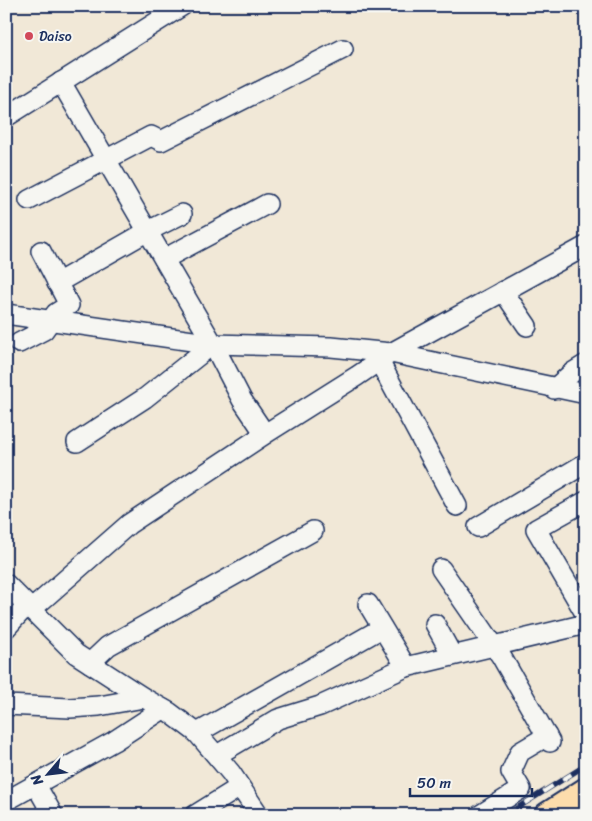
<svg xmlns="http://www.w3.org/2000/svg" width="592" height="821" font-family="Sriracha,sans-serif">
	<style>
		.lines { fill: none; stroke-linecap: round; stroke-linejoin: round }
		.minor-casing { stroke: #1b2f5e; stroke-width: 22 }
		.major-casing { stroke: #1b2f5e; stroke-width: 28 }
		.minor { stroke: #f6f6f2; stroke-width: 19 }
		.major { stroke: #fddcac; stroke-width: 24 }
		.rail-casing { stroke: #1b2f5e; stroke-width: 5.5 }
		.rail { stroke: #f6f6f2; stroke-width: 4; stroke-dasharray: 11; stroke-linecap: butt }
		.poi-dot { fill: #d1495b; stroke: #f6f6f2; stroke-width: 2 }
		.labels { text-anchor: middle; stroke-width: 4; stroke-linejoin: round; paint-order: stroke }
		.poi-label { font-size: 14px; fill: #1b2f5e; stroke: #f6f6f2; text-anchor: start }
	</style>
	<rect width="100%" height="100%" fill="#f1e8d7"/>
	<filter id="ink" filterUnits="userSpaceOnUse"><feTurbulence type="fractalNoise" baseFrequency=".02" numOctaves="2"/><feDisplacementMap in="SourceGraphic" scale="10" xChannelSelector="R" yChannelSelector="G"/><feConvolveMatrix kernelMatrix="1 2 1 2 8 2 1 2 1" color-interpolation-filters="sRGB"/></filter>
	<g filter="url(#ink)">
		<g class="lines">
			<defs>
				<g id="minor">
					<polyline points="61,82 213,344 242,400 265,434"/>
					<polyline points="6,117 182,6"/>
					<polyline points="29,200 151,136 161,141 343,49"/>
					<polyline points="164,259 267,204"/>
					<polyline points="57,283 148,231 182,214"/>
					<polyline points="503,291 527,326"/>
					<polyline points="6,314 213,344 331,347 391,353 586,394"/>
					<polyline points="19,343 44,330 56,313 69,305 41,251"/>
					<polyline points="379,361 457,506"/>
					<polyline points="554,389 573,372 586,364"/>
					<polyline points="77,442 145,398 213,344"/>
					<polyline points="586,501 536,529 586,615"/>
					<polyline points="478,527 586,463"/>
					<polyline points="441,569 501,656 550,742"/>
					<polyline points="6,584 76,654 144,698 169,712 197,733 231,773 259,815"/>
					<polyline points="368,604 406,667"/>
					<polyline points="32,609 129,524 265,434 357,376 391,353 586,246"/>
					<polyline points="435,624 452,655"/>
					<polyline points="6,628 27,605"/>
					<polyline points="90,663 108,646 313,531"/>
					<polyline points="6,705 70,708 99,706 144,698"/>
					<polyline points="197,733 382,628"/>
					<polyline points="217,755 278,719 320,706 406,667 586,624"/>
					<polyline points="36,785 53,815"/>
					<polyline points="572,799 581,815"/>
					<polyline points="6,801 114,741 163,709"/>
					<polyline points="195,815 240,787"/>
					<polyline points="480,815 521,789 511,772 520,752 547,736"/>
				</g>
				<polyline id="major" points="547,815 586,790"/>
			</defs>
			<use href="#minor" class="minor-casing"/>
			<use href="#major" class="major-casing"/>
			<use href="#minor" class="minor"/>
			<use href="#major" class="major"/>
			<defs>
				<polyline id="rail" points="506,815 586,765"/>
			</defs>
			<use href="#rail" class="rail-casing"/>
			<use href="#rail" class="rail"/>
		</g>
	</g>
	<circle class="poi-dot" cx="29" cy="36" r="5"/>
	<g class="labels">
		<g class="poi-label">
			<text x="39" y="41">Daiso</text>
		</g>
	</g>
	<rect width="592" height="821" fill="none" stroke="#f6f6f2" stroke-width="25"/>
	<rect x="12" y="12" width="567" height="796" fill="none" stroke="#1b2f5e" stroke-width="2" filter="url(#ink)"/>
	<g transform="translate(48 774) rotate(242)" stroke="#f6f6f2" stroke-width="4" paint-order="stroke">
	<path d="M0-4L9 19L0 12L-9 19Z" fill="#1b2f5e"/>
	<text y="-8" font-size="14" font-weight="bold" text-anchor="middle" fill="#1b2f5e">N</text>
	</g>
	<path d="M410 788v8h122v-8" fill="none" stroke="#1b2f5e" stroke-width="2.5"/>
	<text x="417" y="788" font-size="15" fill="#1b2f5e" stroke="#f6f6f2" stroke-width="4" paint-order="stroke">50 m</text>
</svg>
